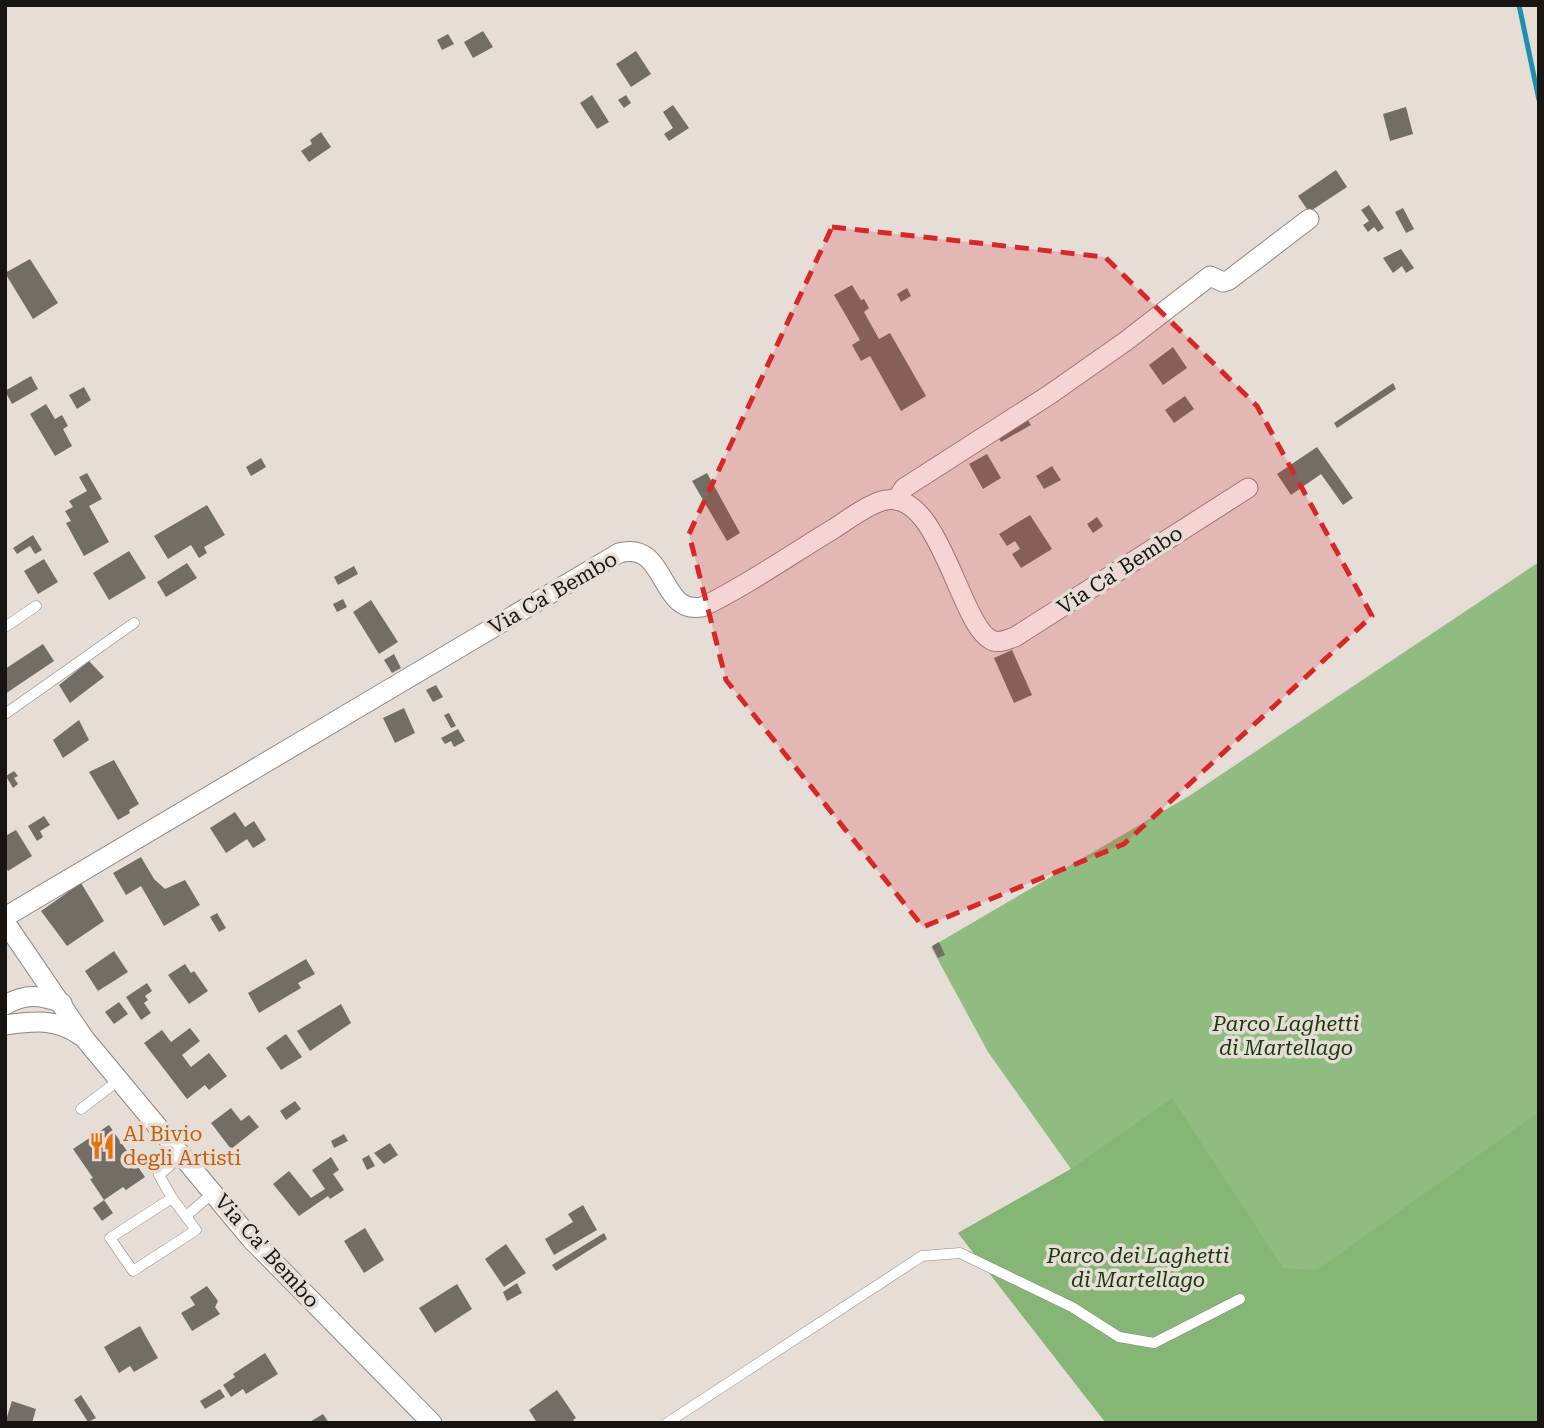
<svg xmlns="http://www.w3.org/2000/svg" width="1544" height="1428" font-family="'Roboto Serif',serif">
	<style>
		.green { fill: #90bc81 }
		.forest { fill: #85b675 }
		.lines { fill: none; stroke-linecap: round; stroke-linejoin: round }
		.stream { stroke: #1c90ae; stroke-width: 5 }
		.building { fill: #726d65 }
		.service-casing { stroke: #8f8681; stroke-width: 11 }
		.minor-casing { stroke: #8f8681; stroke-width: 21 }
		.service { stroke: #fff; stroke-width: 10 }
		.minor { stroke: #fff; stroke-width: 19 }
		.marked { fill: #d62828; fill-opacity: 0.2; stroke: #d62828; stroke-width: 5; stroke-dasharray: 14 9; stroke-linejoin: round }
		.labels { text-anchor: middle; stroke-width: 7; stroke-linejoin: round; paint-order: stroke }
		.street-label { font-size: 21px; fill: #171412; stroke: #e7ddd7 }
		.park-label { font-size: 21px; font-style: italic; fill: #18390c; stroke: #e7ddd7 }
		.food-label { font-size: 21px; fill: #c56008; stroke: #e7ddd7; text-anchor: start }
	</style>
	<rect width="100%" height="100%" fill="#e7ddd7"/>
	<polygon class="green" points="1539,562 1539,1423 1106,1423 958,1233 1071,1169 988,1052 931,947 1189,796"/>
	<polygon class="forest" points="1172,1098 1283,1268 1317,1270 1539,1112 1539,1423 1106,1423 958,1233 1071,1169"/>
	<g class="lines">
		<polyline class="stream" points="1519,5 1539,100"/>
	</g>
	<g class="building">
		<polygon points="483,31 493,47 473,58 464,42"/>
		<polygon points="448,34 454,44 442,50 437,40"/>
		<polygon points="636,51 651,74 631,87 616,64"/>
		<polygon points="592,95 609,122 597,129 580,103"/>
		<polygon points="626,95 631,103 624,108 618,100"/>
		<polygon points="673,105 689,128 669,141 664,134 673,128 663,112"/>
		<polygon points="1406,107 1413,134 1390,141 1383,114"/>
		<polygon points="321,132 331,147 309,162 301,151 312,144 310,140"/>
		<polygon points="1336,170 1347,187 1309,212 1298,196"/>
		<polygon points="1369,205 1384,228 1378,232 1374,227 1368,232 1363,225 1369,221 1361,210"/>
		<polygon points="1403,208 1414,229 1406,233 1395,212"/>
		<polygon points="1401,249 1414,268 1406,273 1402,266 1393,273 1383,258"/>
		<polygon points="30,259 58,303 33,319 5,273"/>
		<polygon points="852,285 861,300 864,299 869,308 864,312 879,339 890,333 926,396 901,411 870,356 861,361 852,345 860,340 834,295"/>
		<polygon points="907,288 911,296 901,302 897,294"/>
		<polygon points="1173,347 1187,368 1163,385 1149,365"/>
		<polygon points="31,376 38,389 12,404 5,391"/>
		<polygon points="1393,383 1396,389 1337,428 1334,423"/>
		<polygon points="84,387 91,400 77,409 69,395"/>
		<polygon points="1185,396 1194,409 1174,423 1165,410"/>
		<polygon points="46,404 55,419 62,415 68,426 63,429 72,446 55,456 30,414"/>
		<polygon points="1026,418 1031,425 1001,442 997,435"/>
		<polygon points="1317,447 1353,498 1343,505 1321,474 1291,495 1277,474"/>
		<polygon points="987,454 1001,478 983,489 969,464"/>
		<polygon points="261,458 266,467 251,476 246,467"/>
		<polygon points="1052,466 1061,480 1044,489 1036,476"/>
		<polygon points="87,473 102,499 89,506 109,542 84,556 66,523 71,521 65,511 73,507 69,501 87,491 79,477"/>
		<polygon points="707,473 740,533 727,541 692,481"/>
		<polygon points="207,505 225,535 204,547 207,553 199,558 191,545 168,559 154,536"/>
		<polygon points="1030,515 1052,549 1021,568 1012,554 1020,549 1015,541 1007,546 999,534"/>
		<polygon points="1097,517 1103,526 1093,533 1087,524"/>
		<polygon points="33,535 42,550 35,554 30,546 17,554 13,548"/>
		<polygon points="129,551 146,578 109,600 93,573"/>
		<polygon points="44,559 58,582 38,594 24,571"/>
		<polygon points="187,563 197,578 166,597 157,582"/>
		<polygon points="354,566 358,574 338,585 334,577"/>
		<polygon points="343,599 347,607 337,612 333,604"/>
		<polygon points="371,600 398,642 379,654 353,612"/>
		<polygon points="43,644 54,661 5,694 5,669"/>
		<polygon points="1012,650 1032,695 1014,703 994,658"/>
		<polygon points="394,654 401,668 392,673 384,660"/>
		<polygon points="89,661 104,677 70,703 59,685"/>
		<polygon points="436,685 443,697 433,702 426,690"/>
		<polygon points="404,708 415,733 395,743 383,718"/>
		<polygon points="449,713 456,726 451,728 444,715"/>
		<polygon points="79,720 89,740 63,758 53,740"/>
		<polygon points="458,729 465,741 454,747 451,741 445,744 441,738"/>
		<polygon points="114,760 139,804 129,810 130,813 118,820 89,772"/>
		<polygon points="14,771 18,776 14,778 18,784 13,788 6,776"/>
		<polygon points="235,812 245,827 254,821 266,840 253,848 247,839 226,853 210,828"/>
		<polygon points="44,816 50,825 40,831 43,837 37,841 28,826"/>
		<polygon points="16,830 32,856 8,871 5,866 5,836"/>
		<polygon points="141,857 154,879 165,889 185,880 200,905 164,926 141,886 126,895 113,873"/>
		<polygon points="81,883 104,921 67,946 41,911"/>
		<polygon points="217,913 226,928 219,932 210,917"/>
		<polygon points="939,942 945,955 938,958 932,946"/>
		<polygon points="114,951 128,972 98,991 85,971"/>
		<polygon points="306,959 315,974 298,983 301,988 259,1013 248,993"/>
		<polygon points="185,964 191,973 194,971 208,991 189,1004 168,975"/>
		<polygon points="147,983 152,991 145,996 148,1000 144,1003 151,1013 141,1020 126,997"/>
		<polygon points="119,1002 128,1014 114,1024 105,1012"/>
		<polygon points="341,1004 351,1023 310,1051 297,1031"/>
		<polygon points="190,1028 200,1041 182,1055 191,1067 209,1053 227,1076 209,1090 205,1085 187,1099 144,1043 162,1030 171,1042"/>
		<polygon points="286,1034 302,1057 281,1070 266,1048"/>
		<polygon points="295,1101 301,1109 286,1120 280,1111"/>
		<polygon points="231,1108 241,1121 249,1115 259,1127 231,1149 211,1123"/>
		<polygon points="109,1125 145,1177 126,1190 123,1187 104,1200 90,1179 93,1178 73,1149"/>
		<polygon points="344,1134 348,1141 334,1148 331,1141"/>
		<polygon points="390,1143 398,1155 384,1164 374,1153"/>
		<polygon points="369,1155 375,1166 367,1170 362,1159"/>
		<polygon points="331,1157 339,1170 333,1174 344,1190 330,1199 328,1196 299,1216 273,1184 289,1171 311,1198 325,1189 312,1170"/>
		<polygon points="104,1200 113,1213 102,1221 93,1208"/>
		<polygon points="583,1205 597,1230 554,1255 545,1239 573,1222 568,1214"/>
		<polygon points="365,1228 384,1260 364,1273 344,1241"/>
		<polygon points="604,1233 607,1239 556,1271 552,1265"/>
		<polygon points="506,1244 526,1273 504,1287 485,1259"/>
		<polygon points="517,1283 522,1293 507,1301 503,1292"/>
		<polygon points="457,1284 472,1309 435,1333 419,1308"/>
		<polygon points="207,1286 218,1301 215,1307 220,1314 192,1331 181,1313 195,1305 190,1297"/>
		<polygon points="140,1326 158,1358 134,1372 130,1366 119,1373 104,1347"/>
		<polygon points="265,1353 278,1374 246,1394 243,1389 231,1397 223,1385 235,1377 233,1374"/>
		<polygon points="220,1389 225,1397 205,1409 200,1401"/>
		<polygon points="557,1390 576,1418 573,1420 576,1423 537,1423 529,1410"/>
		<polygon points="81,1395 96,1418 88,1422 74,1400"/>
		<polygon points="12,1401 36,1409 32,1423 5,1423"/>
		<polygon points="323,1414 329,1423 308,1423"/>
	</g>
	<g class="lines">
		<defs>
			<g id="service">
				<polyline points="5,627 36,606"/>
				<polyline points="5,714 134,623"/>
				<polyline points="81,1109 119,1080"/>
				<polyline points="172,1198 196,1230 133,1271 110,1238 172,1198 159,1175 182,1155"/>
				<polyline points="186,1216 213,1193"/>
				<polyline points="667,1423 922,1256 960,1253 1072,1307 1119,1337 1154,1343 1240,1299"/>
			</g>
			<g id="minor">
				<polyline points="896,500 904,488 1049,395 1126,341 1210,276 1223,282 1229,280 1309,219"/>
				<path d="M 5,917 L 619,553 C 668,540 658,615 702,607 C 745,587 793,553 835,528 C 848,519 872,502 886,500 C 941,490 961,633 994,641 C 1001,643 1008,639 1015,637 L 1248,488"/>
				<polyline points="5,922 84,1038 251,1239 432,1423"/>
				<path d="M 5,1005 C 26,993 40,995 62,1003"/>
				<path d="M 5,1025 C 33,1021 57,1018 81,1036"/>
			</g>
		</defs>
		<use href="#service" class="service-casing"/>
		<use href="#minor" class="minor-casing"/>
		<use href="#service" class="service"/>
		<use href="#minor" class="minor"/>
	</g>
	<path class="marked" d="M 832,227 L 1105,257 L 1257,406 L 1372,616 L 1124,844 L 923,927 L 726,680 L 689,534 Z"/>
	<defs>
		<symbol id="restaurant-bare" viewBox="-9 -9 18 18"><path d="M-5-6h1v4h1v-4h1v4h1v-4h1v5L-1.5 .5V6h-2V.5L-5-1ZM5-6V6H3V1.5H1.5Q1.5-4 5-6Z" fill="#e8710a" stroke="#e7ddd7" stroke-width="2.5" paint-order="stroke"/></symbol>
	</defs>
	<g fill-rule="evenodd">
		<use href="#restaurant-bare" x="83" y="1127" width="38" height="38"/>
	</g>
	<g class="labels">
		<g class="street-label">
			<text transform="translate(1120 570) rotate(-33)" y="7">Via Ca' Bembo</text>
			<text transform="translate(553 593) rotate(-30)" y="7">Via Ca' Bembo</text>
			<text transform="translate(267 1251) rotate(48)" y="7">Via Ca' Bembo</text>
		</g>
		<g class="park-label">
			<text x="1286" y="1031">Parco Laghetti<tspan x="1286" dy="24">di Martellago</tspan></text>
			<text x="1138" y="1263">Parco dei Laghetti<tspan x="1138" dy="24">di Martellago</tspan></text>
		</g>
		<g class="food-label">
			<text x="123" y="1141">Al Bivio<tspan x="123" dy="24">degli Artisti</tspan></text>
		</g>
	</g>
	<rect width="1544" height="1428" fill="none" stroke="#171412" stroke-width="14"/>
</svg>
